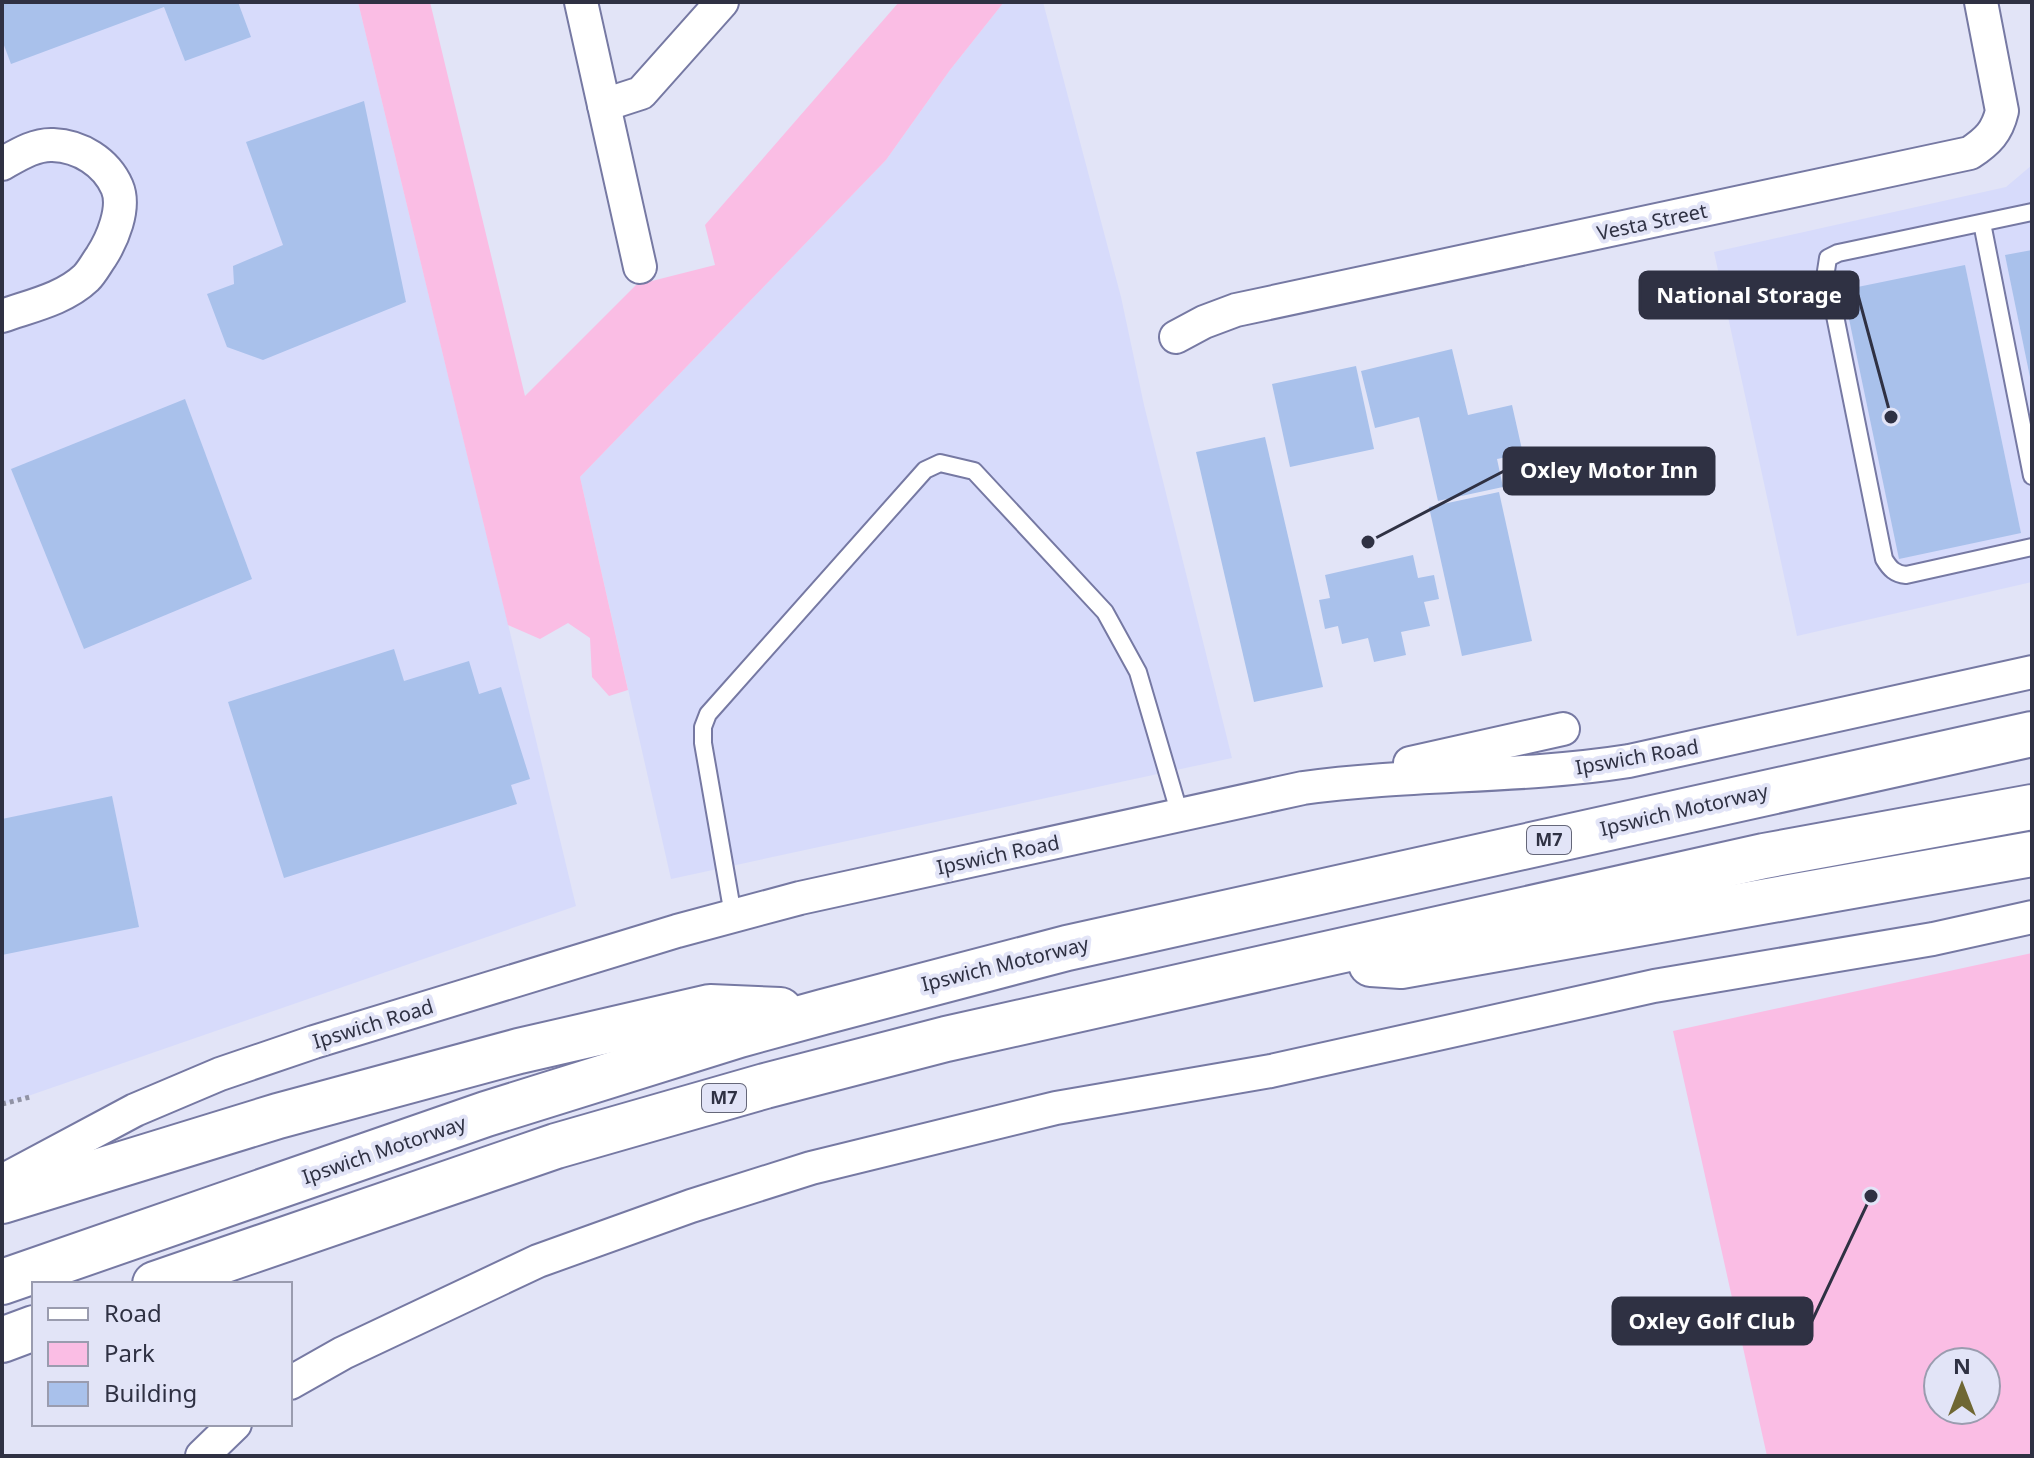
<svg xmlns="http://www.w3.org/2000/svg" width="2034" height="1458" font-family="'Noto Sans',sans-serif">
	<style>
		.built { fill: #d7dbfb }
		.green { fill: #fabde4; fill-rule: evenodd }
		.building { fill: #a9c1eb }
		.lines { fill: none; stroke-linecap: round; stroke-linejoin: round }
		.lane-casing { stroke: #7679a3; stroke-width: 20 }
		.street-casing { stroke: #7679a3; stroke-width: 36 }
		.highway-casing { stroke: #7679a3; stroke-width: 48 }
		.path { stroke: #9193a5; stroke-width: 5; stroke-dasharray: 4 4; stroke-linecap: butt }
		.lane { stroke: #fff; stroke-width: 16 }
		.street { stroke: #fff; stroke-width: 32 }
		.highway { stroke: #fff; stroke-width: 44 }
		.labels { text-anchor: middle; stroke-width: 8; stroke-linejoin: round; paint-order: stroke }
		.shield { fill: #e2e4f7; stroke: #656779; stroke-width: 2 }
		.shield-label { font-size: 18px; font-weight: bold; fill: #2f3143 }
		.street-label { font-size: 20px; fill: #2f3143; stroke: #e2e4f7 }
		.leader { fill: none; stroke: #2f3143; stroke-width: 3 }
		.callout-dot { fill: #2f3143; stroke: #e2e4f7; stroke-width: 3 }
		.callout { fill: #2f3143; stroke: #2f3143; stroke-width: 3 }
		.callout-label { font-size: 22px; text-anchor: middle; font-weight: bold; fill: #fff }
	</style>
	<rect width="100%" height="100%" fill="#e2e4f7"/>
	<g class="built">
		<polygon points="2,2 358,2 576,906 2,1105"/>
		<polygon points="1004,2 1043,2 1121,297 1144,405 1232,758 671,879 580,477 886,160 950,70"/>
		<polygon points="2032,165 2032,582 1797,636 1714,252 2006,187"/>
	</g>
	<g class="green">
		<polygon points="358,2 430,2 525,396 636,285 715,265 705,225 899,2 1004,2 950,70 886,160 580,477 628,690 609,696 592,677 590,638 568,623 540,639 508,625"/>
		<path d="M 2032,953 L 2032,1456 L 1767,1456 L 1673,1031 ZM 1938,1362 L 1986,1362 L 1986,1410 L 1938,1410 Z"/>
	</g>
	<g class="building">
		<polygon points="2,2 238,2 251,37 185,61 164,7 11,64 2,40"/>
		<polygon points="364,101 406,302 263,360 227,347 207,294 234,284 233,266 283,245 246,142"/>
		<polygon points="2032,250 2032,382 2031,382 2005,255"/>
		<polygon points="1965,265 2021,533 1899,559 1843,290"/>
		<polygon points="1452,349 1468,415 1512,405 1523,454 1497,459 1503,487 1438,501 1419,417 1375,428 1361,371"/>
		<polygon points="1356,366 1374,449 1290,467 1272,384"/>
		<polygon points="185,399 252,579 84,649 11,469"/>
		<polygon points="1265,437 1323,687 1254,702 1196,452"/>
		<polygon points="1499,492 1532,641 1462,656 1429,507"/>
		<polygon points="1413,555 1418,578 1434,575 1439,599 1424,602 1430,626 1401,632 1406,655 1374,662 1368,638 1342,644 1338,626 1325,629 1319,600 1330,598 1325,575"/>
		<polygon points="394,649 404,681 469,661 479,694 501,687 530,779 511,785 517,804 284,878 228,702"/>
		<polygon points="112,796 139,927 2,955 2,819"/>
	</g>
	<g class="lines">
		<defs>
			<g id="lane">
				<path d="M 2032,212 L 1838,253 L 1828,258 L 1826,271 L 1884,559 C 1890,569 1895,574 1906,575 L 2032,547"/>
				<polyline points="1982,223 2032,476"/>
				<polyline points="733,915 703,743 703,727 708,714 925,470 940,463 974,471 1105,612 1138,672 1180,815"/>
			</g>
			<g id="street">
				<polyline points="581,2 640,267"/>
				<polyline points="604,105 641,93 722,2"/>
				<path d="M 2,164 C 18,155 35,144 53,145 C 80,146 106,162 117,187 C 126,208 112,240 101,257 C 96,264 92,272 86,278 C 64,299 30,306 2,316"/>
				<path d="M 1176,337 L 1204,322 L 1236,310 L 1970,153 C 1988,141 1997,132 2002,111 L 1981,2"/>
				<polyline points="1410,763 1563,729"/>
				<path d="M 2,1181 L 135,1110 L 220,1074 L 314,1042 L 677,931 L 800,898 L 1303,788 C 1411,773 1521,778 1629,761 L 2032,672"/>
				<polyline points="290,1383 343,1353 538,1261 691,1206 811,1168 1056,1108 1271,1071 1654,986 1933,939 2032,917"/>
				<polyline points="202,1456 235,1424"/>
			</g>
			<g id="highway">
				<polyline points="1371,964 1401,966 2032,854"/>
				<polyline points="2,1201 278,1116 519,1051 710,1007 780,1010"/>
				<polyline points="2,1282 486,1114 739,1035 823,1012 1067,948 2032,734"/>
				<polyline points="155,1284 556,1146 765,1086 946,1039 1764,856 2032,807"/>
				<polyline points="2,1340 34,1328"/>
			</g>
		</defs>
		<use href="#lane" class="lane-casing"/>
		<use href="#street" class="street-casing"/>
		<use href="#highway" class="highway-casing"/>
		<polyline class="path" points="2,1104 30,1097"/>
		<use href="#lane" class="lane"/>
		<use href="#street" class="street"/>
		<use href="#highway" class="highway"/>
	</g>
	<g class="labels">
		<g class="shield">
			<rect x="1527" y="826" width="44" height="28" rx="6"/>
			<rect x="702" y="1084" width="44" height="28" rx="6"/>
		</g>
		<g class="shield-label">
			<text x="1549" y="846">M7</text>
			<text x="724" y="1104">M7</text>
		</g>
		<g class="street-label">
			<text transform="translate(1652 222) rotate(-12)" y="7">Vesta Street</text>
			<text transform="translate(1637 757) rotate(-10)" y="7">Ipswich Road</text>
			<text transform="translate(1684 810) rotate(-13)" y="7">Ipswich Motorway</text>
			<text transform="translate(998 855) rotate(-12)" y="7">Ipswich Road</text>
			<text transform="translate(1005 964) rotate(-14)" y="7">Ipswich Motorway</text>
			<text transform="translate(373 1024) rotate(-17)" y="7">Ipswich Road</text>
			<text transform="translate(384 1150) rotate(-19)" y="7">Ipswich Motorway</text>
		</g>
	</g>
	<path class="leader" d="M1891 417L1858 295M1368 542L1504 471M1871 1196L1812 1321"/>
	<g class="callout-dot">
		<circle cx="1891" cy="417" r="8"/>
		<circle cx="1368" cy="542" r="8"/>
		<circle cx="1871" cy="1196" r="8"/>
	</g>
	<g class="callout">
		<rect x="1640" y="272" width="218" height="46" rx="8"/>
		<rect x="1504" y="448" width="210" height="46" rx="8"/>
		<rect x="1613" y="1298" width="199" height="46" rx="8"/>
	</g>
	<g class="callout-label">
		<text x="1749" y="303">National Storage</text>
		<text x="1609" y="478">Oxley Motor Inn</text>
		<text x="1712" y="1329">Oxley Golf Club</text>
	</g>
	<rect width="2034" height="1458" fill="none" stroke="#2f3143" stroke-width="8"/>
	<rect x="32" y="1282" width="260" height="144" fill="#e2e4f7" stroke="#9a9caf" stroke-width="2"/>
	<rect x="48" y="1308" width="40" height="12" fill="#ffffff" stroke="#9a9caf" stroke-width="2"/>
	<text x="104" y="1322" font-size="24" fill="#2f3143">Road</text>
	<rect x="48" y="1342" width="40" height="24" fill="#fabde4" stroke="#9a9caf" stroke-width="2"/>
	<text x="104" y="1362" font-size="24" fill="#2f3143">Park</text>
	<rect x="48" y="1382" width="40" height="24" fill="#a9c1eb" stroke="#9a9caf" stroke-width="2"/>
	<text x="104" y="1402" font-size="24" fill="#2f3143">Building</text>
	<g transform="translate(1962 1386)"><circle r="38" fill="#e2e4f7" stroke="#9a9caf" stroke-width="2"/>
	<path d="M0-6L14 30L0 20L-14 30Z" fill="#6f6733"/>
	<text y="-12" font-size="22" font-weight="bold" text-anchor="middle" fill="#2f3143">N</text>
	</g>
</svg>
